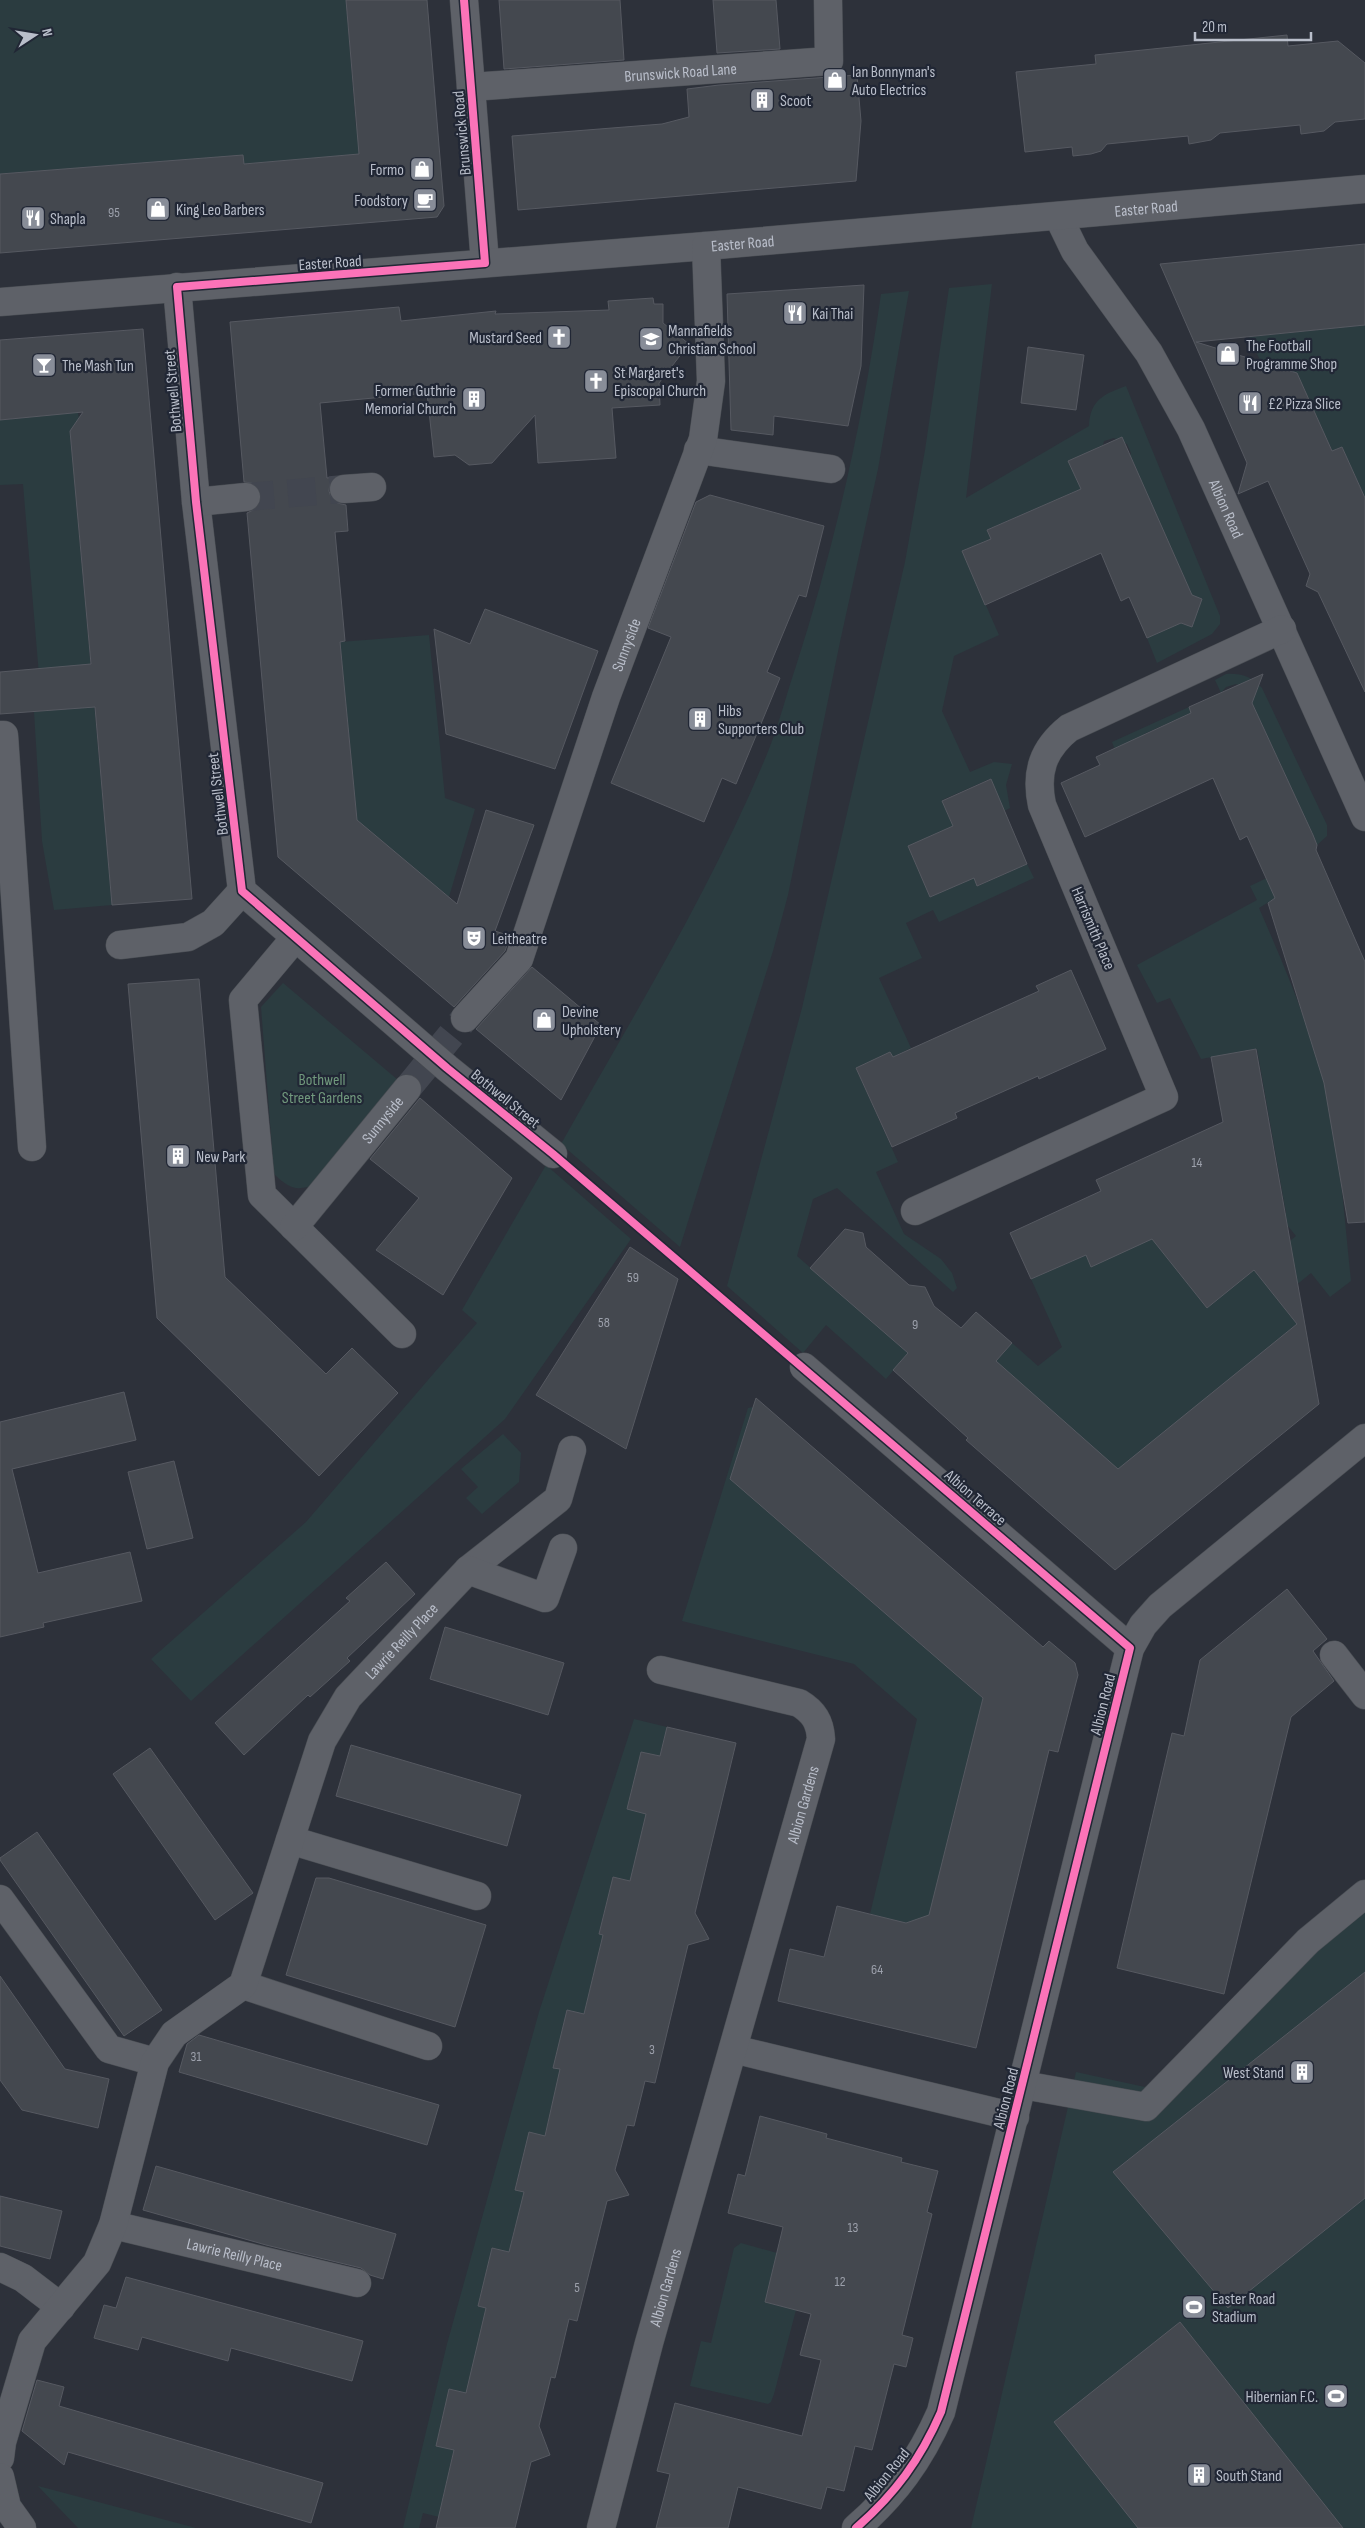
<svg xmlns="http://www.w3.org/2000/svg" width="1365" height="2528" font-family="'Sofia Sans Condensed',sans-serif">
	<style>
		.green { fill: #2b3c40 }
		.building { fill: #44484f; stroke: #565961 }
		.lines { fill: none; stroke-linecap: round; stroke-linejoin: round }
		.minor-tunnel { stroke: #424650; stroke-width: 28; stroke-dasharray: 28 14; stroke-linecap: butt }
		.minor-casing { stroke: #494d53; stroke-width: 29 }
		.minor { stroke: #5e6168; stroke-width: 28 }
		.cycleway-casing { stroke: #212735; stroke-width: 11 }
		.cycleway { stroke: #fb73b8; stroke-width: 8 }
		.labels { text-anchor: middle; stroke-width: 4.5; stroke-linejoin: round; paint-order: stroke }
		.number-label { font-size: 14px; fill: #9ca0ab }
		.street-label { font-size: 16px; fill: #b9beca; stroke: #212735 }
		.poi-label { font-size: 16px; fill: #b9beca; stroke: #212735; text-anchor: start }
		.park-label { font-size: 16px; fill: #71997d; stroke: #212735 }
	</style>
	<rect width="100%" height="100%" fill="#2d313a"/>
	<g class="green">
		<polygon points="0,0 346,0 356,127 365,133 367,154 244,164 243,155 0,174"/>
		<path d="M 992,284 L 966,498 L 1089,426 C 1090,400 1104,394 1126,386 L 1220,616 L 1220,624 L 1212,634 L 1157,663 L 1147,638 L 1181,623 L 1185,625 L 1192,595 L 1130,456 L 1131,453 L 1127,444 L 1114,438 L 1104,441 L 1103,445 L 1069,461 L 1081,489 L 987,530 L 991,539 L 962,551 L 999,635 L 954,656 L 942,711 L 970,772 L 994,762 L 1012,764 L 1006,785 L 1010,808 L 1004,811 L 990,779 L 942,800 L 953,826 L 908,846 L 930,897 L 974,878 L 978,886 L 1027,864 L 1034,878 L 939,922 L 933,910 L 906,923 L 922,958 L 879,978 L 911,1048 L 893,1057 L 890,1052 L 856,1068 L 898,1162 L 876,1172 L 904,1234 L 941,1259 L 952,1273 L 957,1288 L 953,1292 L 837,1188 L 813,1199 L 797,1256 L 908,1353 L 886,1379 L 826,1325 L 803,1353 L 727,1286 L 802,1008 L 905,562 L 925,450 L 949,288 Z"/>
		<path d="M 909,291 L 878,469 L 840,642 L 788,895 L 773,951 L 680,1247 L 561,1144 C 633,1016 711,890 767,754 C 779,725 786,695 796,666 C 835,545 863,420 881,294 Z"/>
		<polygon points="1365,325 1365,498 1342,447 1332,451 1297,373 1261,362 1249,337"/>
		<polygon points="77,407 79,419 70,432 112,905 54,910 42,841 34,712 42,711 23,484 0,485 0,420 43,416"/>
		<polygon points="429,635 445,798 475,809 449,897 357,820 340,642"/>
		<path d="M 1226,674 C 1241,673 1252,677 1262,688 L 1327,825 L 1327,836 L 1317,845 L 1252,703 L 1249,690 L 1236,684 L 1226,687 L 1221,693 L 1215,680 Z"/>
		<polygon points="1189,707 1191,713 1144,734 1148,743 1118,757 1112,742"/>
		<path d="M 1300,862 L 1323,868 L 1259,908 C 1284,965 1308,1022 1324,1082 C 1340,1147 1344,1215 1351,1281 L 1330,1297 L 1311,1273 L 1278,1300 L 1297,1324 L 1119,1470 L 992,1366 L 1012,1343 L 1038,1366 L 1062,1347 L 1031,1279 L 1086,1255 L 1091,1266 L 1160,1221 L 1179,1272 L 1207,1308 L 1296,1236 L 1279,1215 L 1286,1213 L 1257,1049 L 1201,1059 L 1170,998 L 1157,1003 L 1137,965 L 1257,900 L 1250,886 Z"/>
		<path d="M 283,983 L 398,1080 L 318,1184 C 296,1191 291,1190 274,1174 L 261,1007 Z"/>
		<polygon points="546,1165 631,1239 505,1419 191,1701 151,1659 306,1522 477,1323 462,1310"/>
		<polygon points="753,1407 730,1479 983,1698 926,1928 870,1914 917,1719 854,1664 682,1621 748,1408"/>
		<polygon points="503,1434 521,1453 519,1482 482,1514 466,1498 478,1487 461,1469"/>
		<polygon points="634,1719 667,1727 660,1756 641,1752 628,1809 646,1814 631,1881 613,1877 599,1933 617,1938 595,1971 584,2014 567,2010 554,2068 569,2071 551,2108 545,2136 529,2133 515,2189 532,2194 515,2226 509,2252 492,2248 478,2306 495,2310 466,2393 449,2389 436,2446 454,2450 439,2517 423,2513 419,2528 403,2528 447,2344 539,2012"/>
		<polygon points="1365,1906 1365,2528 971,2528 1076,2072 1145,2087"/>
		<polygon points="741,2243 777,2253 765,2302 796,2310 774,2394 771,2402 768,2404 690,2386 701,2341 711,2343 734,2248"/>
		<polygon points="38,2486 196,2528 78,2528"/>
	</g>
	<g class="building">
		<polygon points="346,0 427,0 444,206 437,217 0,253 0,174 243,155 244,164 359,154"/>
		<polygon points="499,0 620,0 624,60 504,69"/>
		<polygon points="713,0 776,0 780,49 717,53"/>
		<polygon points="1287,35 1288,46 1338,41 1365,63 1365,119 1335,122 1324,131 1301,134 1300,125 1220,133 1211,140 1189,144 1188,136 1107,144 1101,151 1091,154 1073,156 1072,147 1025,152 1016,72 1096,64 1095,55"/>
		<polygon points="857,75 861,121 856,181 518,210 512,136 662,124 689,117 687,89 719,85"/>
		<polygon points="1365,244 1365,325 1196,342 1297,373 1332,451 1342,447 1365,498 1365,692 1318,592 1306,586 1310,574 1268,481 1238,494 1247,463 1160,264"/>
		<polygon points="864,285 861,366 848,426 774,416 773,435 731,430 727,294"/>
		<polygon points="653,298 654,304 663,304 663,323 689,344 659,383 660,405 612,408 616,458 538,463 535,415 492,463 469,465 455,455 434,457 427,393 320,403 327,478 334,477 330,483 329,491 331,497 337,503 346,505 348,531 335,532 345,641 340,642 357,820 457,904 486,810 534,825 495,931 507,935 502,941 507,945 505,951 454,1007 278,857 247,513 255,509 260,503 262,496 258,488 252,483 244,482 230,322 399,307 401,321 496,311 495,314 609,310 608,301"/>
		<polygon points="143,329 192,899 112,905 95,707 0,714 0,672 91,664 70,431 83,412 0,420 0,340"/>
		<polygon points="1028,347 1084,355 1076,410 1021,403"/>
		<polygon points="1122,437 1192,595 1202,599 1192,627 1181,623 1147,638 1129,597 1121,601 1101,553 985,605 962,551 991,539 987,530 1081,489 1068,461"/>
		<polygon points="710,495 824,526 806,597 799,595 767,672 780,678 736,784 722,778 704,822 611,783 671,637 648,628 696,502"/>
		<polygon points="485,609 598,651 555,769 446,734 434,629 470,644"/>
		<polygon points="1263,674 1252,703 1313,835 1317,845 1316,850 1365,962 1365,1222 1348,1223 1324,1083 1268,903 1275,898 1247,836 1240,840 1213,778 1085,837 1061,783 1100,765 1096,757 1191,713 1189,707"/>
		<polygon points="991,779 1027,864 977,886 974,878 930,897 908,846 953,826 942,801"/>
		<polygon points="532,967 601,1025 561,1100 476,1029"/>
		<polygon points="1071,970 1106,1049 1039,1079 1038,1076 955,1113 957,1118 892,1147 856,1068 890,1052 893,1057 1039,991 1036,986"/>
		<polygon points="199,979 225,1277 326,1374 352,1348 398,1393 319,1476 157,1318 128,984"/>
		<polygon points="1256,1049 1319,1404 1115,1570 966,1440 968,1438 893,1370 908,1353 810,1268 845,1229 863,1233 866,1247 909,1285 925,1287 934,1306 961,1328 976,1312 1012,1343 996,1361 1118,1469 1297,1324 1254,1270 1207,1308 1152,1239 1091,1267 1086,1255 1031,1279 1010,1233 1101,1191 1096,1180 1223,1122 1211,1057"/>
		<polygon points="420,1098 512,1178 443,1295 376,1250 419,1198 370,1159"/>
		<polygon points="630,1247 678,1279 626,1449 536,1395"/>
		<polygon points="124,1392 136,1440 12,1469 38,1573 130,1552 142,1601 43,1623 44,1627 0,1637 0,1422"/>
		<polygon points="756,1398 1043,1647 1049,1641 1075,1663 1078,1675 1058,1752 1049,1750 976,2048 778,2001 790,1949 824,1957 837,1906 906,1923 929,1915 983,1698 730,1479"/>
		<polygon points="174,1461 193,1538 147,1549 128,1472"/>
		<polygon points="386,1562 415,1594 347,1658 350,1661 310,1697 308,1695 244,1755 215,1723 350,1601 346,1598"/>
		<polygon points="1287,1589 1327,1639 1313,1651 1334,1681 1291,1717 1224,1994 1117,1968 1172,1733 1184,1736 1200,1660"/>
		<polygon points="445,1627 564,1663 548,1715 430,1679"/>
		<polygon points="667,1727 736,1743 695,1913 709,1939 688,1945 655,2083 645,2081 634,2126 627,2125 615,2170 629,2195 607,2201 577,2321 569,2319 555,2378 551,2377 539,2426 550,2455 531,2462 515,2528 436,2528 454,2450 436,2446 449,2389 466,2393 486,2308 478,2306 492,2248 509,2252 524,2192 515,2190 529,2132 545,2136 560,2069 553,2068 567,2010 584,2014 603,1935 599,1934 613,1877 630,1881 646,1814 627,1809 641,1752 660,1756"/>
		<polygon points="351,1745 521,1795 507,1846 336,1796"/>
		<polygon points="150,1748 253,1893 215,1920 113,1774"/>
		<polygon points="37,1832 162,2010 124,2036 0,1860 0,1858"/>
		<polygon points="316,1878 329,1878 486,1925 455,2027 286,1975"/>
		<polygon points="1365,1972 1365,2198 1228,2308 1113,2172"/>
		<polygon points="0,1976 65,2069 109,2079 98,2128 22,2110 0,2080"/>
		<polygon points="199,2035 439,2105 427,2145 179,2072 187,2044"/>
		<polygon points="760,2116 827,2134 826,2138 902,2158 901,2162 938,2171 927,2212 932,2214 902,2335 913,2338 906,2367 894,2364 872,2450 855,2446 844,2491 827,2487 821,2509 738,2487 728,2528 656,2528 670,2474 657,2471 675,2403 802,2436 821,2360 800,2355 811,2314 765,2302 783,2227 728,2213 738,2174 745,2176"/>
		<polygon points="156,2166 396,2234 383,2279 370,2275 361,2268 266,2245 143,2210"/>
		<polygon points="0,2196 62,2211 50,2259 0,2246"/>
		<polygon points="126,2277 363,2341 352,2381 231,2348 228,2361 142,2337 138,2350 94,2338 104,2305 116,2308"/>
		<polygon points="1180,2322 1343,2528 1138,2528 1054,2422"/>
		<polygon points="37,2380 64,2387 59,2406 323,2483 311,2523 68,2452 64,2465 22,2431"/>
	</g>
	<g class="lines">
		<g class="minor-tunnel">
			<polyline points="246,497 344,489"/>
			<polyline points="407,1089 465,1018"/>
		</g>
		<defs>
			<g id="minor">
				<polyline points="464,0 485,263"/>
				<path id="s1" d="M 471,87 L 829,61 L 828,0"/>
				<path id="s2" d="M 1058,216 L 1075,251 L 1149,353 L 1191,429 L 1365,817"/>
				<polyline points="177,287 196,502 242,891 447,1068 553,1154"/>
				<path id="s3" d="M 0,302 L 706,246 L 1365,189"/>
				<polyline points="698,450 831,469"/>
				<polyline points="344,489 372,487"/>
				<polyline points="196,502 246,497"/>
				<polyline points="0,735 4,735 32,1147"/>
				<polyline points="295,938 243,1000 262,1195 402,1334"/>
				<polyline points="120,945 188,937 213,923 242,891"/>
				<path id="s4" d="M 465,1018 L 519,959 L 606,697 L 703,439 L 711,381 L 706,246"/>
				<path d="M 915,1211 L 1164,1097 L 1042,805 C 1035,772 1043,749 1069,728 L 1282,629"/>
				<path id="s5" d="M 294,1227 L 407,1089"/>
				<polyline points="804,1367 1130,1648"/>
				<polyline points="468,1570 558,1499 572,1450"/>
				<polyline points="1334,1655 1365,1695"/>
				<polyline points="290,1840 477,1896"/>
				<polyline points="0,1899 109,2049 155,2062"/>
				<polyline points="243,1985 428,2046"/>
				<polyline points="733,2049 1015,2117"/>
				<polyline points="1023,2085 1146,2107 1308,1941 1365,1894"/>
				<path id="s6" d="M 113,2225 L 357,2283"/>
				<polyline points="0,2267 23,2278 61,2307"/>
				<path id="s7" d="M 0,2458 L 2,2442 L 32,2341 L 97,2263 L 113,2225 L 155,2062 L 174,2034 L 243,1985 L 322,1741 L 348,1697 L 468,1570 L 545,1598 L 563,1548"/>
				<polyline points="0,2477 7,2507 22,2528"/>
				<path id="s8" d="M 601,2528 L 649,2343 L 821,1739 C 820,1722 814,1712 799,1703 L 661,1670"/>
				<path d="M 856,2528 C 895,2494 920,2460 941,2412 L 1130,1648 L 1143,1625 L 1160,1606 L 1365,1438"/>
			</g>
		</defs>
		<use href="#minor" class="minor-casing"/>
		<use href="#minor" class="minor"/>
		<defs>
			<path id="cycleway" d="M 464,0 L 485,263 L 177,287 L 196,502 L 242,891 L 447,1068 L 553,1154 L 1130,1648 L 941,2412 C 920,2460 895,2494 856,2528"/>
		</defs>
		<use href="#cycleway" class="cycleway-casing"/>
		<use href="#cycleway" class="cycleway"/>
	</g>
	<defs>
		<symbol id="shop-square" viewBox="-11 -11 22 22"><rect x="-9" y="-9" width="18" height="18" rx="4" fill="#888d98" stroke="#212735"/><path d="M-5-2.5h2.3a2.7 3.5 0 0 1 5.4 0H5L5.5 6h-11ZM-1.5-2.5h3a1.5 2.3 0 0 0-3 0Z" fill="#fff"/></symbol>
		<symbol id="building-square" viewBox="-11 -11 22 22"><rect x="-9" y="-9" width="18" height="18" rx="4" fill="#888d98" stroke="#212735"/><path d="M-4-6H4V6H1V3H-1V6H-4ZM-2.5-4.3h1.7v1.8h-1.7ZM.8-4.3h1.7v1.8H.8ZM-2.5-1h1.7V.8h-1.7ZM.8-1h1.7V.8H.8Z" fill="#fff"/></symbol>
		<symbol id="cafe-square" viewBox="-11 -11 22 22"><rect x="-9" y="-9" width="18" height="18" rx="4" fill="#888d98" stroke="#212735"/><path d="M-5.5-4.5H6V0H3Q3 3.5 0 3.5H-2.5Q-5.5 3.5-5.5 0ZM3-3.2v2h1.7v-2ZM-6 4.5H4V6H-6Z" fill="#fff"/></symbol>
		<symbol id="restaurant-square" viewBox="-11 -11 22 22"><rect x="-9" y="-9" width="18" height="18" rx="4" fill="#888d98" stroke="#212735"/><path d="M-5-6h1v4h1v-4h1v4h1v-4h1v5L-1.5 .5V6h-2V.5L-5-1ZM5-6V6H3V1.5H1.5Q1.5-4 5-6Z" fill="#fff"/></symbol>
		<symbol id="church-square" viewBox="-11 -11 22 22"><rect x="-9" y="-9" width="18" height="18" rx="4" fill="#888d98" stroke="#212735"/><path d="M-1.2-6h2.4v3.5h3.3v2.4h-3.3V6h-2.4V-.1h-3.3v-2.4h3.3Z" fill="#fff"/></symbol>
		<symbol id="school-square" viewBox="-11 -11 22 22"><rect x="-9" y="-9" width="18" height="18" rx="4" fill="#888d98" stroke="#212735"/><path d="M0-5L7-2L0 1L-7-2ZM-4 1L0 2.5L4 1V4Q0 6-4 4Z" fill="#fff"/></symbol>
		<symbol id="bar-square" viewBox="-11 -11 22 22"><rect x="-9" y="-9" width="18" height="18" rx="4" fill="#888d98" stroke="#212735"/><path d="M-6-5H6L.8 .8V4.5H3.5V6h-7V4.5H-.8V.8Z" fill="#fff"/></symbol>
		<symbol id="theatre-square" viewBox="-11 -11 22 22"><rect x="-9" y="-9" width="18" height="18" rx="4" fill="#888d98" stroke="#212735"/><path d="M-5-5.5Q0-4 5-5.5V0Q5 5 0 6Q-5 5-5 0ZM-3.3-2.5H-1v1.5H-3.3ZM1-2.5H3.3v1.5H1ZM-2.8 1Q0 5.5 2.8 1Z" fill="#fff"/></symbol>
		<symbol id="stadium-square" viewBox="-11 -11 22 22"><rect x="-9" y="-9" width="18" height="18" rx="4" fill="#888d98" stroke="#212735"/><path d="M0-5a6.5 5 0 1 0 0 10a6.5 5 0 1 0 0-10ZM-3.5-1.8h7v3.6h-7Z" fill="#fff"/></symbol>
	</defs>
	<g fill-rule="evenodd">
		<use href="#shop-square" x="821" y="66" width="28" height="28"/>
		<use href="#building-square" x="748" y="86" width="28" height="28"/>
		<use href="#shop-square" x="408" y="155" width="28" height="28"/>
		<use href="#cafe-square" x="411" y="186" width="28" height="28"/>
		<use href="#shop-square" x="144" y="195" width="28" height="28"/>
		<use href="#restaurant-square" x="19" y="204" width="28" height="28"/>
		<use href="#restaurant-square" x="781" y="299" width="28" height="28"/>
		<use href="#church-square" x="545" y="323" width="28" height="28"/>
		<use href="#school-square" x="637" y="325" width="28" height="28"/>
		<use href="#shop-square" x="1214" y="340" width="28" height="28"/>
		<use href="#bar-square" x="30" y="351" width="28" height="28"/>
		<use href="#church-square" x="582" y="367" width="28" height="28"/>
		<use href="#building-square" x="460" y="385" width="28" height="28"/>
		<use href="#restaurant-square" x="1236" y="389" width="28" height="28"/>
		<use href="#building-square" x="686" y="705" width="28" height="28"/>
		<use href="#theatre-square" x="460" y="924" width="28" height="28"/>
		<use href="#shop-square" x="530" y="1006" width="28" height="28"/>
		<use href="#building-square" x="164" y="1142" width="28" height="28"/>
		<use href="#building-square" x="1288" y="2058" width="28" height="28"/>
		<use href="#stadium-square" x="1180" y="2293" width="28" height="28"/>
		<use href="#stadium-square" x="1322" y="2382" width="28" height="28"/>
		<use href="#building-square" x="1185" y="2461" width="28" height="28"/>
	</g>
	<g class="labels">
		<g class="number-label">
			<text x="114" y="217">95</text>
			<text x="1197" y="1167">14</text>
			<text x="633" y="1282">59</text>
			<text x="604" y="1327">58</text>
			<text x="915" y="1329">9</text>
			<text x="877" y="1974">64</text>
			<text x="652" y="2054">3</text>
			<text x="196" y="2061">31</text>
			<text x="853" y="2232">13</text>
			<text x="840" y="2286">12</text>
			<text x="577" y="2292">5</text>
		</g>
		<g class="street-label">
			<text dy="6" stroke="none"><textPath href="#s1" startOffset="210">Brunswick Road Lane</textPath></text>
			<text transform="translate(461 133) rotate(-95)" y="6">Brunswick Road</text>
			<text dy="6" stroke="none"><textPath href="#s3" startOffset="1150">Easter Road</textPath></text>
			<text dy="6" stroke="none"><textPath href="#s3" startOffset="745">Easter Road</textPath></text>
			<text transform="translate(330 262) rotate(-4)" y="6">Easter Road</text>
			<text transform="translate(172 391) rotate(-95)" y="6">Bothwell Street</text>
			<text dy="6" stroke="none"><textPath href="#s2" startOffset="339">Albion Road</textPath></text>
			<text dy="6" stroke="none"><textPath href="#s4" startOffset="412">Sunnyside</textPath></text>
			<text transform="translate(217 794) rotate(-97)" y="6">Bothwell Street</text>
			<text transform="translate(1094 928) rotate(67)" y="6">Harrismith Place</text>
			<text transform="translate(506 1098) rotate(39)" y="6">Bothwell Street</text>
			<text dy="6" stroke="none"><textPath href="#s5" startOffset="139">Sunnyside</textPath></text>
			<text transform="translate(976 1497) rotate(41)" y="6">Albion Terrace</text>
			<text dy="6" stroke="none"><textPath href="#s7" startOffset="936">Lawrie Reilly Place</textPath></text>
			<text transform="translate(1102 1704) rotate(-76)" y="6">Albion Road</text>
			<text dy="6" stroke="none"><textPath href="#s8" startOffset="751">Albion Gardens</textPath></text>
			<text transform="translate(1005 2098) rotate(-76)" y="6">Albion Road</text>
			<text dy="6" stroke="none"><textPath href="#s6" startOffset="125">Lawrie Reilly Place</textPath></text>
			<text dy="6" stroke="none"><textPath href="#s8" startOffset="249">Albion Gardens</textPath></text>
			<text transform="translate(886 2474) rotate(-51)" y="6">Albion Road</text>
		</g>
		<g class="poi-label">
			<text x="852" y="77">Ian Bonnyman's<tspan x="852" dy="18">Auto Electrics</tspan></text>
			<text x="780" y="106">Scoot</text>
			<text x="404" y="175" text-anchor="end">Formo</text>
			<text x="408" y="206" text-anchor="end">Foodstory</text>
			<text x="176" y="215">King Leo Barbers</text>
			<text x="50" y="224">Shapla</text>
			<text x="812" y="319">Kai Thai</text>
			<text x="668" y="336">Mannafields<tspan x="668" dy="18">Christian School</tspan></text>
			<text x="542" y="343" text-anchor="end">Mustard Seed</text>
			<text x="1246" y="351">The Football<tspan x="1246" dy="18">Programme Shop</tspan></text>
			<text x="62" y="371">The Mash Tun</text>
			<text x="614" y="378">St Margaret's<tspan x="614" dy="18">Episcopal Church</tspan></text>
			<text x="456" y="396" text-anchor="end">Former Guthrie<tspan x="456" dy="18">Memorial Church</tspan></text>
			<text x="1268" y="409">£2 Pizza Slice</text>
			<text x="718" y="716">Hibs<tspan x="718" dy="18">Supporters Club</tspan></text>
			<text x="492" y="944">Leitheatre</text>
			<text x="562" y="1017">Devine<tspan x="562" dy="18">Upholstery</tspan></text>
			<text x="196" y="1162">New Park</text>
			<text x="1284" y="2078" text-anchor="end">West Stand</text>
			<text x="1212" y="2304">Easter Road<tspan x="1212" dy="18">Stadium</tspan></text>
			<text x="1318" y="2402" text-anchor="end">Hibernian F.C.</text>
			<text x="1216" y="2481">South Stand</text>
		</g>
		<g class="park-label">
			<text x="322" y="1085">Bothwell<tspan x="322" dy="18">Street Gardens</tspan></text>
		</g>
	</g>
	<g transform="translate(35 35) rotate(78)" stroke="#212735" stroke-width="4" paint-order="stroke">
	<path d="M0-4L9 19L0 12L-9 19Z" fill="#b9beca"/>
	<text y="-8" font-size="14" font-weight="bold" text-anchor="middle" fill="#b9beca">N</text>
	</g>
	<path d="M1195 32v8h116v-8" fill="none" stroke="#b9beca" stroke-width="2.5"/>
	<text x="1202" y="32" font-size="15" fill="#b9beca" stroke="#212735" stroke-width="4" paint-order="stroke">20 m</text>
</svg>
